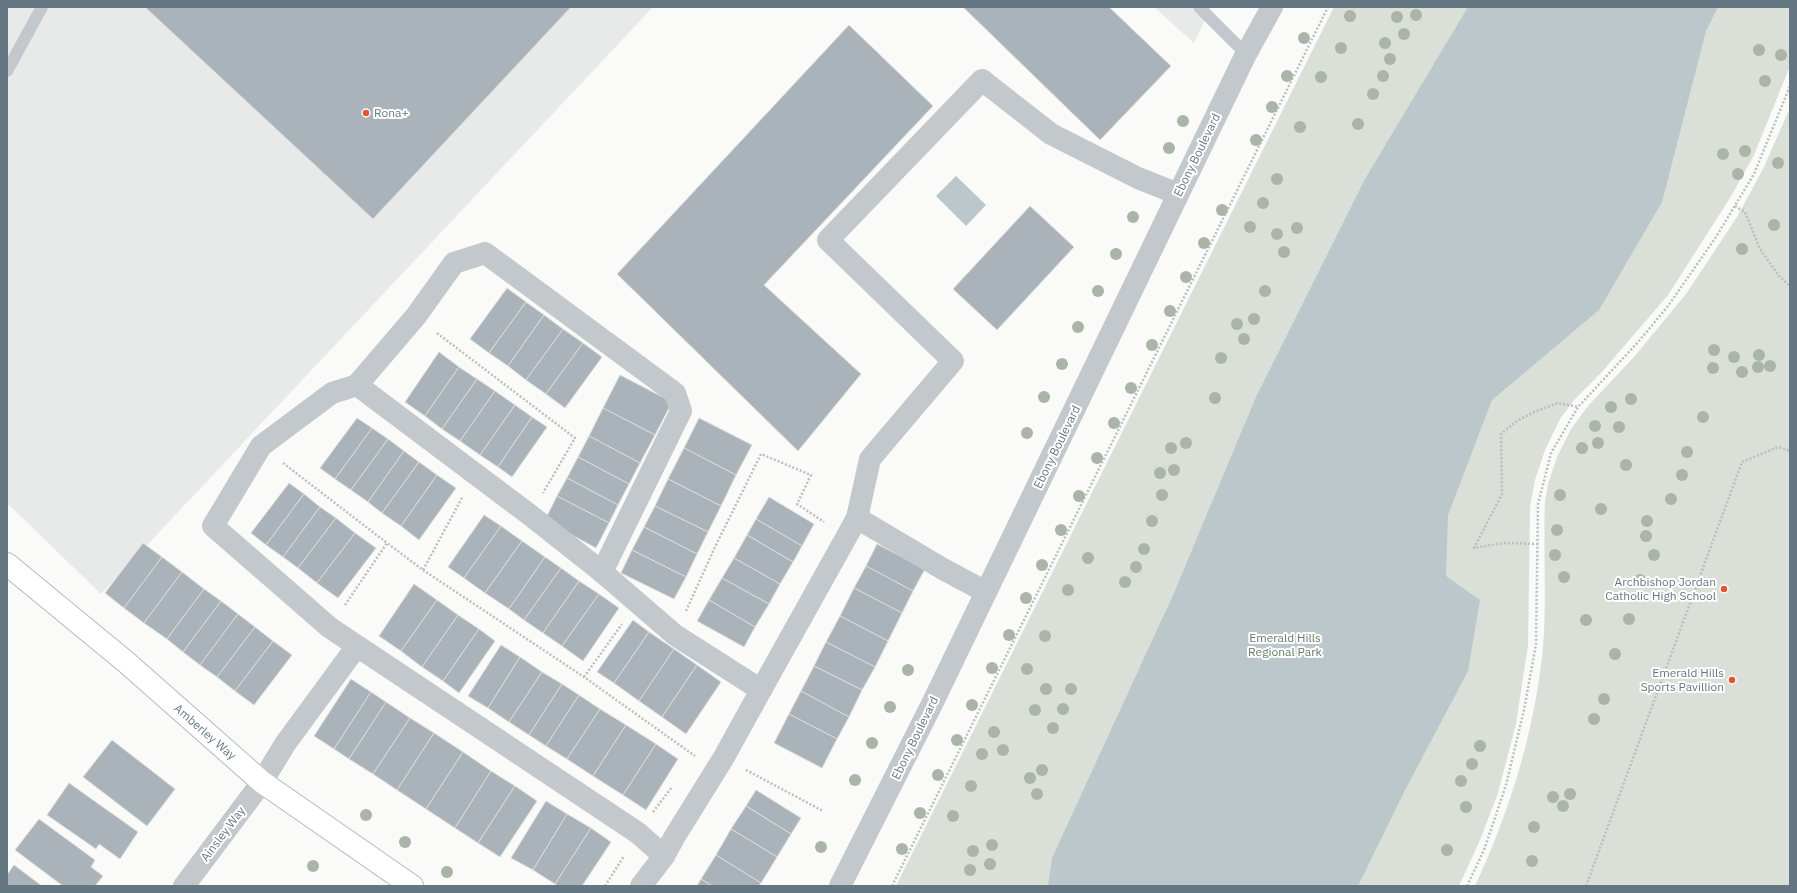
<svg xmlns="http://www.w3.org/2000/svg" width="1797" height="893" font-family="'IBM Plex Sans',sans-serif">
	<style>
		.built { fill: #e8e9e9 }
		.green { fill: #dadfd7 }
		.water { fill: #bbc7cb }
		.building { fill: #aab3b9; stroke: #dcdcda }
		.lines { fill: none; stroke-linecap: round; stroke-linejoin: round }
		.secondary-casing { stroke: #b3babf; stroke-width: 24 }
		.path { stroke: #bbbfc2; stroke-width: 2.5; stroke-dasharray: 2 2; stroke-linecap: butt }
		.lane { stroke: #c3c8cc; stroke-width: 12 }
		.street { stroke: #c3c8cc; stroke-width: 22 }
		.secondary { stroke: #fff; stroke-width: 22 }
		.tree { fill: #aab4a7 }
		.poi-dot { fill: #e4572e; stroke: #fff; stroke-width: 1.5 }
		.labels { text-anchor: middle; stroke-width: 4; stroke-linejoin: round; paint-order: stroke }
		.poi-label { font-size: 12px; fill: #657683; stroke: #fff; text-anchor: end }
		.street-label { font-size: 12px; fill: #657683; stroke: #fff }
		.park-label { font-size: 12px; fill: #687a64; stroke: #fff }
	</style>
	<rect width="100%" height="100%" fill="#fafaf8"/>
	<g class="built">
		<polygon points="7,7 653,7 101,594 7,503"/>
		<polygon points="1154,7 1211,7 1194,43"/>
	</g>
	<g class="green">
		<polygon points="1334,7 1790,7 1790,66 1754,155 1730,198 1668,295 1601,373 1575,399 1560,419 1545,450 1535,480 1530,507 1528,645 1516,724 1498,793 1480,840 1459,886 896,886"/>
		<path d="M 1790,108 L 1790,886 L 1475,886 C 1510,811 1535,730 1543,647 C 1547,599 1543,549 1545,501 L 1548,484 L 1557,457 L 1571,429 L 1588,406 L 1634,357 L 1686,294 L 1737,217 L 1763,169 Z"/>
	</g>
	<g class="water">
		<polygon points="1468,7 1718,7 1706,31 1662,202 1599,310 1492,400 1448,515 1446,576 1480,600 1468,671 1404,792 1358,886 1048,886 1052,858 1174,593 1256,397 1365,179"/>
		<polygon points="956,176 986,205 966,226 936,196"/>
	</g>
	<g class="building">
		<polygon points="147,7 571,7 373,219 146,8"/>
		<polygon points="963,7 1109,7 1171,66 1100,140"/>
		<polygon points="849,25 933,106 764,285 861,374 798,451 617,274"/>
		<polygon points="1030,206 1074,247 997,330 953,289"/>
		<polygon points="507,288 526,302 489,353 470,339"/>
		<polygon points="526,302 544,315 508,366 489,353"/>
		<polygon points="544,315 563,329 526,380 508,366"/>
		<polygon points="563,329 583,343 546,394 526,380"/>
		<polygon points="583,343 602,357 565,408 546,394"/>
		<polygon points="439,352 459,367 425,416 405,402"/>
		<polygon points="459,367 477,379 442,429 425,416"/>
		<polygon points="620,375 672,402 655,435 603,408"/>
		<polygon points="477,379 495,391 460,441 442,429"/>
		<polygon points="495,391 515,405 480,455 460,441"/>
		<polygon points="515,405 532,417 498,467 480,455"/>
		<polygon points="603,408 655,435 640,463 589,436"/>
		<polygon points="532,417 547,427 512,477 498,467"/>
		<polygon points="357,418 372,428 335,479 320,468"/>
		<polygon points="699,418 752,445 736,475 684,448"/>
		<polygon points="372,428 388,439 351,490 335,479"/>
		<polygon points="589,436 640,463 629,484 578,457"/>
		<polygon points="388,439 404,451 368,502 351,490"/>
		<polygon points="684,448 736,475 721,506 668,479"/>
		<polygon points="404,451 419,462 382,513 368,502"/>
		<polygon points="578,457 629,484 618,505 567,478"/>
		<polygon points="419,462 437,475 401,526 382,513"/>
		<polygon points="437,475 456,488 419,540 401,526"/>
		<polygon points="567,478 618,505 609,523 557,496"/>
		<polygon points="668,479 721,506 708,532 655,506"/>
		<polygon points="289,483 304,494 266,545 251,533"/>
		<polygon points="304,494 320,507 283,557 266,545"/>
		<polygon points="557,496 609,523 596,548 545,520"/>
		<polygon points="769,497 814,524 802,546 756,519"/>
		<polygon points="655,506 708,532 697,554 644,527"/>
		<polygon points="320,507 336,518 298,568 283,557"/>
		<polygon points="484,515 501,526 464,578 448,567"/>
		<polygon points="336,518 355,533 317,583 298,568"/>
		<polygon points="756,519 802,546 793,562 747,535"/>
		<polygon points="501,526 522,541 485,593 464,578"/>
		<polygon points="644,527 697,554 686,577 632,550"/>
		<polygon points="355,533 376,548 338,598 317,583"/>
		<polygon points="747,535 793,562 780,584 734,558"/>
		<polygon points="522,541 545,557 509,609 485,593"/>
		<polygon points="143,543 162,557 124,608 105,593"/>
		<polygon points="877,544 925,569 913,591 866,566"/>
		<polygon points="632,550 686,577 674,599 621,573"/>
		<polygon points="162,557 182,572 144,623 124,608"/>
		<polygon points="545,557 561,568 524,620 509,609"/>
		<polygon points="734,558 780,584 769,604 722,578"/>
		<polygon points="866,566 913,591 902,613 854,588"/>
		<polygon points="561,568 579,581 543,633 524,620"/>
		<polygon points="182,572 204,589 167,639 144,623"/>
		<polygon points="722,578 769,604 755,627 709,600"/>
		<polygon points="579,581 599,594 562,646 543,633"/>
		<polygon points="414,584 437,600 401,651 379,636"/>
		<polygon points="854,588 902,613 888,641 840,616"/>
		<polygon points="204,589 221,601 183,652 167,639"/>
		<polygon points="599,594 619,608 583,661 562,646"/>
		<polygon points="437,600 458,615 422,667 401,651"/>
		<polygon points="709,600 755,627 744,647 697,621"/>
		<polygon points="221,601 238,614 200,665 183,652"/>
		<polygon points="238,614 255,627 217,677 200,665"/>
		<polygon points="458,615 479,629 443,681 422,667"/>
		<polygon points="840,616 888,641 875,667 826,642"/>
		<polygon points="633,620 649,632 614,683 597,672"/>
		<polygon points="255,627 273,641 235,691 217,677"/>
		<polygon points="479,629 495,641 459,693 443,681"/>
		<polygon points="649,632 674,649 639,701 614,683"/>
		<polygon points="273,641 292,655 254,705 235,691"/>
		<polygon points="826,642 875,667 862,690 814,666"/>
		<polygon points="501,645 520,657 488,708 468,696"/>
		<polygon points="674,649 697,665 662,717 639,701"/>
		<polygon points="520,657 542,672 509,722 488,708"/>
		<polygon points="697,665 721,682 686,734 662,717"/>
		<polygon points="814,666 862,690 849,717 801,691"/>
		<polygon points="542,672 562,684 529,735 509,722"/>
		<polygon points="351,679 371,692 334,749 314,736"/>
		<polygon points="562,684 579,695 546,746 529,735"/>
		<polygon points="801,691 849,717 837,739 789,714"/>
		<polygon points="371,692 386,702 349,759 334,749"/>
		<polygon points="579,695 600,709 567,759 546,746"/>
		<polygon points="386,702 410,718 373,774 349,759"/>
		<polygon points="600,709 626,725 593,776 567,759"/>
		<polygon points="789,714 837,739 822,768 774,743"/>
		<polygon points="410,718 434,733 397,790 373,774"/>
		<polygon points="626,725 656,744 623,795 593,776"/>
		<polygon points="434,733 463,752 426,809 397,790"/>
		<polygon points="112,740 175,789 147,826 83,777"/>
		<polygon points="656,744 678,759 646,810 623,795"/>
		<polygon points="463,752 491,771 455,828 426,809"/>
		<polygon points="491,771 515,786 478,843 455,828"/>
		<polygon points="69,783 138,832 120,859 99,844 96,849 47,815"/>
		<polygon points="515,786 537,801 500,857 478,843"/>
		<polygon points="756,790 801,818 791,834 746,806"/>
		<polygon points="546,801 567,814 533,870 511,858"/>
		<polygon points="746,806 791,834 777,857 731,829"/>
		<polygon points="567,814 591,828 555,884 533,870"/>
		<polygon points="39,819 95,860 91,867 103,876 95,886 63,886 15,850"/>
		<polygon points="591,828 611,842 582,886 558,886 555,884"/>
		<polygon points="731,829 777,857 761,883 716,855"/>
		<polygon points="716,855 761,883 759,886 712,886 701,879"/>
		<polygon points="14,865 42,886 7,886 7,875"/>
		<polygon points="701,879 712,886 697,886"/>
	</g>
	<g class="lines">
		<defs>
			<polyline id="secondary" points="7,564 126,662 262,782 412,886"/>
		</defs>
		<use href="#secondary" class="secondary-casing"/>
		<g class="path">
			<polyline points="1735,206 1745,212 1760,249 1779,276 1790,286"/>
			<polyline points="437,333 575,438 543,493"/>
			<polyline points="283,463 387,543"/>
			<polyline points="1538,544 1503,543 1474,548 1502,494 1501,434 1517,421 1534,412 1558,403 1578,407"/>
			<polyline points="423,570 584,677 695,756"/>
			<polyline points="345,605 387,543 423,570 463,496"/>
			<polyline points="686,611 715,547 761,454 811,475 797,504 824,522"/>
			<polyline points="584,677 622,624"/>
			<polyline points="746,770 823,811"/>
			<polyline points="653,812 672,787"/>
			<polyline points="605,886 624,856"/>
			<polyline points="892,886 1328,7"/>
			<polyline points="1467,886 1484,850 1506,785 1524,710 1536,644 1538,504 1551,453 1578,407 1639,341 1668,306 1716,237 1754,174 1790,86"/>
			<polyline points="1586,886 1742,462 1778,447 1790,451"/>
		</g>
		<g class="lane">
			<polyline points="1199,7 1246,54"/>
			<polyline points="7,71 42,7"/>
		</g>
		<g class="street">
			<polyline points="357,385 416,316 454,263 485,253 675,393 681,411 602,572"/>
			<polyline points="857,518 870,459 953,361 828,240 982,80 1051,134 1138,178 1178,194"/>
			<polyline points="761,690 857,518 943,569 986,592"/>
			<polyline points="184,886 262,782 285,744 357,646 329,627 213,526 261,446 332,393 357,385 530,515 602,572 675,635 761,690 724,757 675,836 664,856 638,833 357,646"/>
			<polyline points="641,886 664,856"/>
			<polyline points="840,886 932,704 1246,54 1272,7"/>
		</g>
		<use href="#secondary" class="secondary"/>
	</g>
	<g class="tree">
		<circle cx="1416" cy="15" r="6"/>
		<circle cx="1350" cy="16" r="6"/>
		<circle cx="1397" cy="17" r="6"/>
		<circle cx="1404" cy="34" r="6"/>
		<circle cx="1304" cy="38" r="6"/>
		<circle cx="1385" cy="43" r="6"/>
		<circle cx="1341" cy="48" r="6"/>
		<circle cx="1759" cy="50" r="6"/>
		<circle cx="1781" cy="55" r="6"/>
		<circle cx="1390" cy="59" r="6"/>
		<circle cx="1287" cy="76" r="6"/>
		<circle cx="1383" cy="76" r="6"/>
		<circle cx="1321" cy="77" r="6"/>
		<circle cx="1765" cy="81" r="6"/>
		<circle cx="1373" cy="94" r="6"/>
		<circle cx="1272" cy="107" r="6"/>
		<circle cx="1183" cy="121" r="6"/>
		<circle cx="1358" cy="124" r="6"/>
		<circle cx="1300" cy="127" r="6"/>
		<circle cx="1256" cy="140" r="6"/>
		<circle cx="1169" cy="148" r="6"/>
		<circle cx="1745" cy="151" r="6"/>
		<circle cx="1723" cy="154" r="6"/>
		<circle cx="1778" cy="163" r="6"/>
		<circle cx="1738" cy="174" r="6"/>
		<circle cx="1277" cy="179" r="6"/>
		<circle cx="1263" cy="203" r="6"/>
		<circle cx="1222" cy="210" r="6"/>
		<circle cx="1133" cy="217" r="6"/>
		<circle cx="1774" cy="225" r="6"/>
		<circle cx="1250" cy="227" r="6"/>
		<circle cx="1297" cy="228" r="6"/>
		<circle cx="1277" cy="234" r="6"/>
		<circle cx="1204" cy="243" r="6"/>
		<circle cx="1742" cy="249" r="6"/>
		<circle cx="1284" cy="252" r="6"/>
		<circle cx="1116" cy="254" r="6"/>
		<circle cx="1186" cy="277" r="6"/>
		<circle cx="1098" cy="291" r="6"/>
		<circle cx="1265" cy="291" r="6"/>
		<circle cx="1170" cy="311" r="6"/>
		<circle cx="1254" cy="319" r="6"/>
		<circle cx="1237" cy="324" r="6"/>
		<circle cx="1078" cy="327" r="6"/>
		<circle cx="1244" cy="339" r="6"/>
		<circle cx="1152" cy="345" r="6"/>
		<circle cx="1714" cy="350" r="6"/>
		<circle cx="1759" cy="355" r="6"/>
		<circle cx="1734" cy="357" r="6"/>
		<circle cx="1221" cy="358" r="6"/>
		<circle cx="1062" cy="364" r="6"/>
		<circle cx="1770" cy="366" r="6"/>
		<circle cx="1758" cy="367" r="6"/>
		<circle cx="1713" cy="368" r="6"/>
		<circle cx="1742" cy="372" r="6"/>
		<circle cx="1131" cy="388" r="6"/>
		<circle cx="1044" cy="397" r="6"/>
		<circle cx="1215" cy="398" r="6"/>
		<circle cx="1631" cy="399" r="6"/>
		<circle cx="1611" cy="407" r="6"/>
		<circle cx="1703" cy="417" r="6"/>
		<circle cx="1114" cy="423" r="6"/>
		<circle cx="1595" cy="426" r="6"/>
		<circle cx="1619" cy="427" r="6"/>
		<circle cx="1027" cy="433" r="6"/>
		<circle cx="1186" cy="443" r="6"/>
		<circle cx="1598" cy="443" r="6"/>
		<circle cx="1171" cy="448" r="6"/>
		<circle cx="1582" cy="448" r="6"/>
		<circle cx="1687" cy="452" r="6"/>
		<circle cx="1097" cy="458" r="6"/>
		<circle cx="1626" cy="465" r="6"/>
		<circle cx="1174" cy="470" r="6"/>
		<circle cx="1160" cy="473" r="6"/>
		<circle cx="1682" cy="475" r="6"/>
		<circle cx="1162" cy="495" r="6"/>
		<circle cx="1560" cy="495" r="6"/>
		<circle cx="1079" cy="496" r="6"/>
		<circle cx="1671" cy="499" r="6"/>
		<circle cx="1601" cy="509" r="6"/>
		<circle cx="1152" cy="521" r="6"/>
		<circle cx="1647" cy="521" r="6"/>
		<circle cx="1061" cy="530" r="6"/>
		<circle cx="1557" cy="530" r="6"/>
		<circle cx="1646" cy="536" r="6"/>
		<circle cx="1144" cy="549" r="6"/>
		<circle cx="1555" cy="555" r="6"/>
		<circle cx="1654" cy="555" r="6"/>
		<circle cx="1088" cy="558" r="6"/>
		<circle cx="1042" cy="565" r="6"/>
		<circle cx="1136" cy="567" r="6"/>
		<circle cx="1564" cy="577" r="6"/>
		<circle cx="1640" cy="580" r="6"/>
		<circle cx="1125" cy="582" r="6"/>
		<circle cx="1068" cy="590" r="6"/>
		<circle cx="1026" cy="598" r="6"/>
		<circle cx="1629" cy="619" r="6"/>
		<circle cx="1586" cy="620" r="6"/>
		<circle cx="1009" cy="635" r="6"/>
		<circle cx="1045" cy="636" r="6"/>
		<circle cx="1615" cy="654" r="6"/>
		<circle cx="992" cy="668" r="6"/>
		<circle cx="1027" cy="669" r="6"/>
		<circle cx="908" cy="670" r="6"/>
		<circle cx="1046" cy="689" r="6"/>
		<circle cx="1071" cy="689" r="6"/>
		<circle cx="1604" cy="699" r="6"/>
		<circle cx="972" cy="705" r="6"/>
		<circle cx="890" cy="707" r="6"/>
		<circle cx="1063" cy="709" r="6"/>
		<circle cx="1035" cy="710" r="6"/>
		<circle cx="1594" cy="719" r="6"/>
		<circle cx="1053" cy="728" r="6"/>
		<circle cx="994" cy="732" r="6"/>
		<circle cx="957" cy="740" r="6"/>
		<circle cx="872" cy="743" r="6"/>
		<circle cx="1480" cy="746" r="6"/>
		<circle cx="1003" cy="750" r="6"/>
		<circle cx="982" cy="754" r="6"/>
		<circle cx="1472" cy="764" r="6"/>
		<circle cx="1042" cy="770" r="6"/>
		<circle cx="938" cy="775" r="6"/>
		<circle cx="1030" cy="778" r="6"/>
		<circle cx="855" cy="780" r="6"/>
		<circle cx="1461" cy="781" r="6"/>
		<circle cx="971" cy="786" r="6"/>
		<circle cx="1037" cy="794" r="6"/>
		<circle cx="1570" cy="794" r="6"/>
		<circle cx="1553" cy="797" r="6"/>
		<circle cx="1563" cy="806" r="6"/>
		<circle cx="1466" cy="807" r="6"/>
		<circle cx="920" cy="813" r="6"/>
		<circle cx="366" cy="815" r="6"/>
		<circle cx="953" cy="816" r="6"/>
		<circle cx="1534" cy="827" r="6"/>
		<circle cx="405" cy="842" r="6"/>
		<circle cx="992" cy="845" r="6"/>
		<circle cx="821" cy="847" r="6"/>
		<circle cx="902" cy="849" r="6"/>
		<circle cx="1447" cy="850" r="6"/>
		<circle cx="973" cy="851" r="6"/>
		<circle cx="1532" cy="861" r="6"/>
		<circle cx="990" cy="864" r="6"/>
		<circle cx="313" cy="866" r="6"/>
		<circle cx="970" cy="870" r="6"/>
		<circle cx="447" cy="872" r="6"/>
	</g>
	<g class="poi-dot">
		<circle cx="366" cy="113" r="4"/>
		<circle cx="1724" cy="589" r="4"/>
		<circle cx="1732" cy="680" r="4"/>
	</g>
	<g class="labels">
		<g class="poi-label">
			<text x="374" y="117" text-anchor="start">Rona+</text>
			<text x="1716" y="586">Archbishop Jordan<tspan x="1716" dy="14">Catholic High School</tspan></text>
			<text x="1724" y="677">Emerald Hills<tspan x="1724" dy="14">Sports Pavillion</tspan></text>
		</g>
		<g class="street-label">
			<text transform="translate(1197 155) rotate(-64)" y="4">Ebony Boulevard</text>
			<text transform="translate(1057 447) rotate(-64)" y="4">Ebony Boulevard</text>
			<text transform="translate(205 732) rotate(41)" y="4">Amberley Way</text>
			<text transform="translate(915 738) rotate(-64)" y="4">Ebony Boulevard</text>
			<text transform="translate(223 834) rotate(-53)" y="4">Ainsley Way</text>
		</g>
		<g class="park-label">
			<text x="1285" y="642">Emerald Hills<tspan x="1285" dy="14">Regional Park</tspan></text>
		</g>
	</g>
	<rect width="1797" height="893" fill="none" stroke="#657683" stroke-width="16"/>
</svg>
